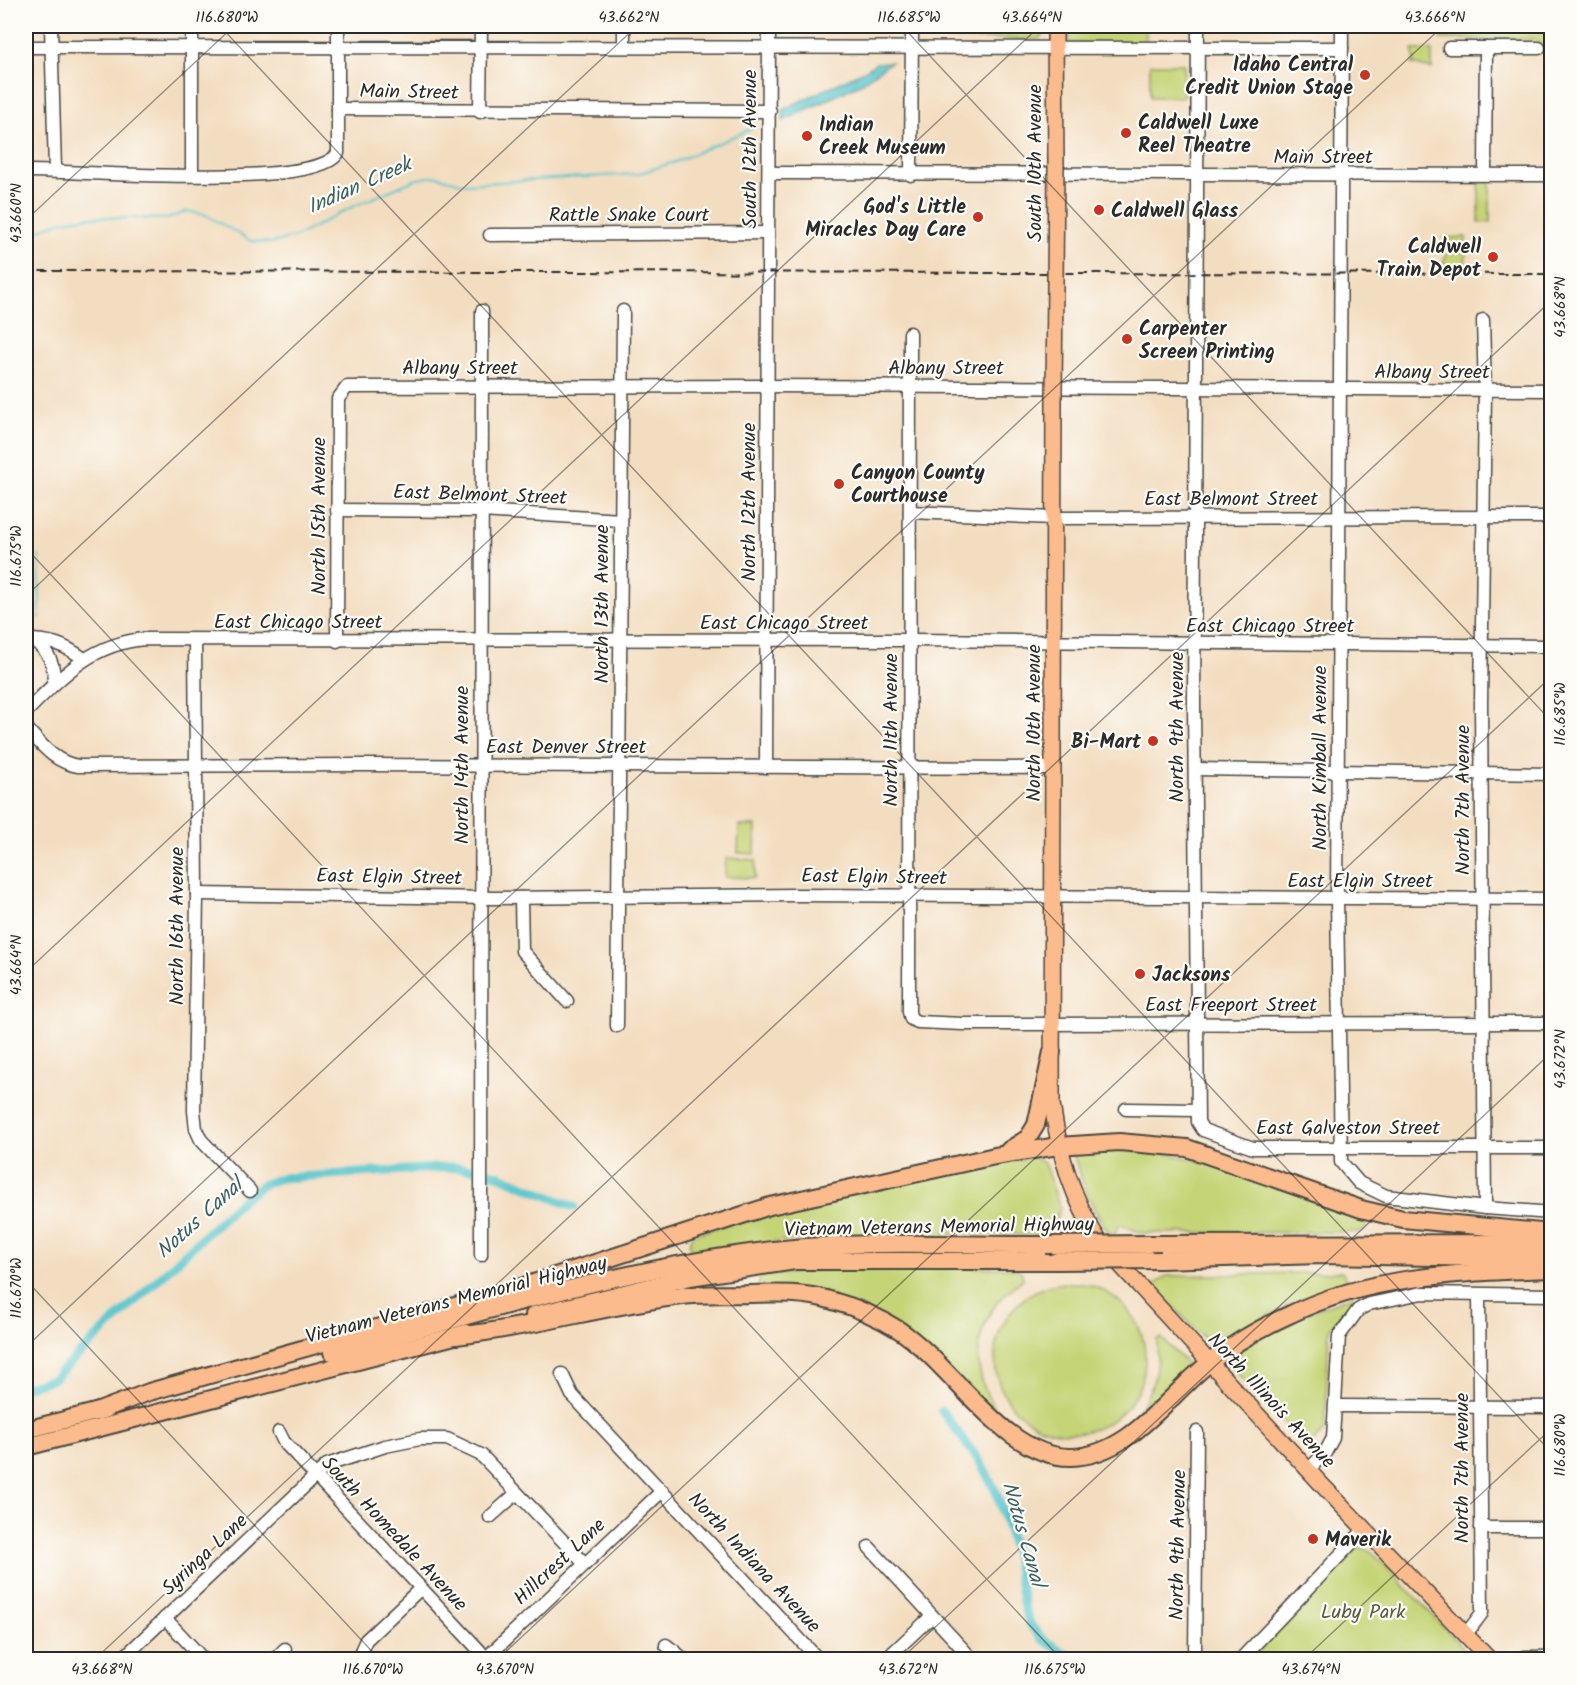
<svg xmlns="http://www.w3.org/2000/svg" width="1577" height="1685" font-family="Kalam,sans-serif">
	<style>
		.green { fill: #c5d476; stroke: #788050; stroke-width: 1.5 }
		.water { fill: #56c4cb; stroke: #40787b; stroke-width: 1.5 }
		.lines { fill: none; stroke-linecap: round; stroke-linejoin: round }
		.stream { stroke: #56c4cb; stroke-width: 2 }
		.canal { stroke: #56c4cb; stroke-width: 9 }
		.minor-casing { stroke: #494641; stroke-width: 15 }
		.major-casing { stroke: #494641; stroke-width: 18 }
		.highway-casing { stroke: #494641; stroke-width: 20 }
		.minor { stroke: #fff; stroke-width: 12 }
		.major { stroke: #fbbb8c; stroke-width: 15 }
		.highway { stroke: #fbbb8c; stroke-width: 16 }
		.rail { stroke: #2b2b2b; stroke-width: 2; stroke-dasharray: 9 4.5; stroke-linecap: butt }
		.major-bridge-casing { stroke: #494641; stroke-width: 18; stroke-linecap: butt }
		.highway-bridge-casing { stroke: #494641; stroke-width: 20; stroke-linecap: butt }
		.major-bridge { stroke: #fbbb8c; stroke-width: 15 }
		.highway-bridge { stroke: #fbbb8c; stroke-width: 16 }
		.ticks { fill: none; stroke: #2b2b2b; stroke-width: 1.5; stroke-opacity: 0.45 }
		.poi-dot { fill: #c8321e; stroke: #fdfcf7; stroke-width: 2 }
		.labels { text-anchor: middle; stroke-width: 4.5; stroke-linejoin: round; paint-order: stroke }
		.poi-label { font-size: 20px; font-weight: bold; fill: #2b2b2b; stroke: #fdfcf7; text-anchor: start }
		.street-label { font-size: 20px; fill: #2b2b2b; stroke: #fdfcf7 }
		.park-label { font-size: 20px; fill: #595e42; stroke: #fdfcf7 }
		.water-label { font-size: 21px; font-style: italic; fill: #3a6163; stroke: #fdfcf7 }
		.neatline { fill: none; stroke: #2b2b2b; stroke-width: 2 }
		.ticks-label { font-size: 15px; text-anchor: middle; fill: #2b2b2b }
	</style>
	<rect width="100%" height="100%" fill="#fdfcf7"/>
	<filter id="ink" filterUnits="userSpaceOnUse"><feTurbulence type="fractalNoise" baseFrequency=".0167" numOctaves="2"/><feDisplacementMap in="SourceGraphic" scale="12" xChannelSelector="R" yChannelSelector="G"/><feConvolveMatrix kernelMatrix="1 2 1 2 8 2 1 2 1" color-interpolation-filters="sRGB"/></filter>
	<filter id="wash" filterUnits="userSpaceOnUse"><feTurbulence type="fractalNoise" baseFrequency=".008" numOctaves="4" result="noise"/><feDisplacementMap in="SourceGraphic" scale="24" xChannelSelector="R" yChannelSelector="G"/><feGaussianBlur stdDeviation="1.35" result="paint"/><feColorMatrix in="noise" values="0 0 0 0 0 0 0 0 0 0 0 0 0 0 0 0 0 1.4 0 .05"/><feComposite in="paint" operator="in"/></filter>
	<g filter="url(#wash)">
		<rect width="100%" height="100%" fill="#f3ddc0"/>
		<g class="green">
			<polygon points="922,26 1044,26 1043,35 1039,39 926,39 922,35"/>
			<polygon points="1067,26 1146,26 1146,44 1069,43"/>
			<polygon points="1442,26 1551,26 1551,53 1534,39 1441,39"/>
			<polygon points="1412,50 1432,50 1432,69 1412,64 1415,60"/>
			<polygon points="1150,64 1184,64 1183,97 1150,97"/>
			<polygon points="1479,182 1490,182 1490,222 1479,223"/>
			<polygon points="1466,237 1466,241 1458,248 1448,248 1444,238"/>
			<polygon points="1448,251 1466,251 1465,268 1447,267 1443,263"/>
			<polygon points="739,826 756,826 755,854 738,853"/>
			<polygon points="726,858 756,860 755,878 725,877"/>
			<path d="M 1077,1149 L 1156,1151 L 1213,1164 L 1365,1217 L 1368,1226 L 1360,1232 L 1142,1233 L 1119,1224 L 1115,1234 L 1110,1234 C 1092,1210 1082,1182 1073,1153 Z"/>
			<path d="M 1035,1158 L 1044,1163 L 1060,1207 L 1056,1220 L 1035,1235 C 921,1232 809,1233 697,1253 L 692,1250 L 689,1244 L 693,1235 L 759,1214 L 1014,1159 Z"/>
			<path d="M 929,1267 L 1016,1268 L 1022,1273 L 1023,1279 C 1014,1287 1002,1295 996,1304 C 972,1338 974,1376 995,1409 L 991,1413 C 948,1381 906,1344 858,1320 C 826,1304 791,1297 757,1289 L 761,1276 L 822,1270 Z"/>
			<polygon points="1342,1272 1346,1279 1338,1287 1285,1307 1212,1346 1153,1286 1167,1276"/>
			<circle cx="1070" cy="1358" r="75"/>
			<polygon points="1353,1296 1356,1300 1329,1329 1325,1430 1312,1443 1303,1442 1230,1366 1229,1359 1235,1351 1291,1319"/>
			<path d="M 1161,1338 L 1188,1365 L 1187,1369 L 1133,1421 L 1131,1419 C 1153,1395 1159,1371 1157,1339 Z"/>
			<polygon points="1361,1548 1371,1551 1474,1659 1251,1659 1357,1549"/>
		</g>
		<polygon class="water" points="891,62 858,85 783,121 784,109 866,70 876,63"/>
		<g class="lines">
			<g class="stream">
				<polyline points="26,241 37,231 59,222 88,217 168,219 187,211 206,215 251,241 272,243 297,236 352,207 417,179 436,176 465,184 637,174 675,162 753,128"/>
				<polyline points="39,556 40,618"/>
			</g>
			<g class="canal">
				<polyline points="483,1171 498,1175 574,1207"/>
				<polyline points="26,1387 53,1379 244,1198 264,1184 282,1178 453,1167 472,1169"/>
				<polyline points="942,1411 980,1462 997,1494 1014,1550 1024,1607 1031,1626 1042,1639 1075,1660"/>
			</g>
		</g>
	</g>
	<g filter="url(#ink)">
		<g class="lines">
			<defs>
				<g id="minor">
					<polyline points="51,26 55,170"/>
					<polyline points="192,26 192,175"/>
					<polyline points="1198,26 1194,704 1198,1122 1203,1130 1253,1148 1552,1148"/>
					<polyline points="1342,26 1337,899 1341,1162 1359,1183 1386,1196 1485,1208 1552,1213"/>
					<polyline points="624,46 624,26"/>
					<polyline points="26,47 1342,48"/>
					<polyline points="1449,48 1539,48"/>
					<polyline points="338,109 770,111"/>
					<polyline points="480,112 481,26"/>
					<path d="M 26,171 C 74,170 316,191 338,153 L 338,26"/>
					<polyline points="770,173 1552,175"/>
					<polyline points="1485,174 1486,48"/>
					<polyline points="911,175 912,26"/>
					<polyline points="490,235 768,233"/>
					<polyline points="1483,320 1485,391 1481,705 1485,1208"/>
					<polyline points="910,333 909,1012 911,1019 918,1022 963,1024 1552,1023"/>
					<polyline points="337,510 481,511 621,520"/>
					<polyline points="910,512 1054,518 1552,517"/>
					<path d="M 26,640 C 50,640 64,644 84,659"/>
					<path d="M 33,640 C 49,651 56,665 53,685"/>
					<polyline points="195,640 197,894 194,1111 196,1129 201,1140 250,1191"/>
					<polyline points="337,641 338,399 347,387 768,386 1552,390"/>
					<path d="M 26,712 C 62,676 91,644 144,639 L 910,640 L 1552,646"/>
					<path d="M 26,728 C 42,745 54,762 78,766 L 362,765 L 1053,768"/>
					<polyline points="766,767 769,26"/>
					<polyline points="1195,769 1552,774"/>
					<polyline points="197,894 494,898 794,895 1552,899"/>
					<polyline points="521,898 522,951 567,1001"/>
					<polyline points="617,1026 623,311"/>
					<polyline points="1126,1109 1197,1110"/>
					<polyline points="481,1255 482,311"/>
					<polyline points="562,1374 572,1395 819,1660"/>
					<polyline points="1336,1406 1552,1407"/>
					<polyline points="279,1432 284,1442 480,1651 483,1660"/>
					<polyline points="1308,1470 1325,1453 1333,1438 1339,1336 1358,1310 1369,1304 1422,1293 1552,1295"/>
					<polyline points="490,1517 517,1493"/>
					<polyline points="1481,1528 1552,1528"/>
					<polyline points="869,1547 973,1660"/>
					<polyline points="165,1618 204,1660"/>
					<polyline points="1466,1634 1482,1613 1479,1296"/>
					<polyline points="666,1645 685,1660"/>
					<polyline points="361,1651 366,1640 421,1588"/>
					<polyline points="121,1660 327,1465 385,1446 420,1439 447,1439 481,1455 585,1564"/>
					<polyline points="274,1660 285,1649"/>
					<polyline points="484,1660 662,1491"/>
					<polyline points="666,1660 675,1651"/>
					<polyline points="885,1660 932,1616"/>
					<polyline points="1195,1660 1197,1432"/>
					<polyline points="1240,1660 1365,1529"/>
					<polyline points="1520,1660 1525,1657 1552,1657"/>
				</g>
				<g id="major">
					<polyline points="1055,26 1056,166"/>
					<path d="M 1054,397 L 1052,1104 C 1059,1155 1073,1200 1101,1244 L 1323,1486 L 1490,1660"/>
				</g>
				<g id="highway">
					<polyline points="1009,1150 1028,1138 1036,1125 1052,1052"/>
					<polyline points="1149,1244 1552,1243"/>
					<polyline points="1161,1260 1321,1255 1552,1259"/>
					<polyline points="534,1315 690,1277 795,1261 1057,1261"/>
					<path d="M 456,1336 C 532,1328 606,1305 682,1296 C 704,1293 727,1295 749,1294 C 778,1293 805,1292 833,1301 C 855,1307 880,1318 899,1330 C 953,1365 1004,1458 1071,1457 C 1129,1456 1167,1397 1208,1364 C 1233,1343 1262,1327 1291,1314 C 1373,1274 1462,1273 1552,1269"/>
					<path d="M 332,1352 C 477,1315 624,1267 773,1250 C 863,1240 955,1245 1045,1245"/>
					<polyline points="96,1412 149,1392 512,1290 770,1206 995,1156 1058,1146 1119,1142 1187,1148 1361,1209 1403,1219 1552,1233"/>
					<polyline points="26,1430 107,1409"/>
					<polyline points="26,1447 466,1333"/>
				</g>
			</defs>
			<use href="#minor" class="minor-casing"/>
			<use href="#major" class="major-casing"/>
			<use href="#highway" class="highway-casing"/>
			<use href="#minor" class="minor"/>
			<use href="#major" class="major"/>
			<use href="#highway" class="highway"/>
			<polyline class="rail" points="26,271 1552,274"/>
			<defs>
				<polyline id="major-bridge" points="1054,397 1056,166"/>
				<g id="highway-bridge">
					<polyline points="1045,1245 1149,1244"/>
					<polyline points="1057,1261 1161,1260"/>
				</g>
			</defs>
			<use href="#major-bridge" class="major-bridge-casing"/>
			<use href="#highway-bridge" class="highway-bridge-casing"/>
			<use href="#major-bridge" class="major-bridge"/>
			<use href="#highway-bridge" class="highway-bridge"/>
		</g>
	</g>
	<path class="ticks" d="M 220,26 L 1552,1453M 902,26 L 1552,722M 26,220 L 234,26M 26,548 L 1062,1660M 26,596 L 637,26M 26,972 L 1040,26M 26,1280 L 380,1660M 26,1347 L 1443,26M 94,1660 L 1552,300M 497,1660 L 1552,676M 900,1660 L 1552,1052M 1303,1660 L 1552,1428"/>
	<g class="poi-dot">
		<circle cx="1365" cy="75" r="6"/>
		<circle cx="1126" cy="133" r="6"/>
		<circle cx="807" cy="136" r="6"/>
		<circle cx="1099" cy="210" r="6"/>
		<circle cx="978" cy="217" r="6"/>
		<circle cx="1493" cy="257" r="6"/>
		<circle cx="1127" cy="339" r="6"/>
		<circle cx="839" cy="484" r="6"/>
		<circle cx="1153" cy="741" r="6"/>
		<circle cx="1140" cy="974" r="6"/>
		<circle cx="1313" cy="1539" r="6"/>
	</g>
	<g class="labels">
		<g class="poi-label">
			<text x="1353" y="71" text-anchor="end">Idaho Central<tspan x="1353" dy="23">Credit Union Stage</tspan></text>
			<text x="1138" y="129">Caldwell Luxe<tspan x="1138" dy="23">Reel Theatre</tspan></text>
			<text x="819" y="131">Indian<tspan x="819" dy="23">Creek Museum</tspan></text>
			<text x="966" y="213" text-anchor="end">God's Little<tspan x="966" dy="23">Miracles Day Care</tspan></text>
			<text x="1111" y="217">Caldwell Glass</text>
			<text x="1481" y="253" text-anchor="end">Caldwell<tspan x="1481" dy="23">Train Depot</tspan></text>
			<text x="1139" y="335">Carpenter<tspan x="1139" dy="23">Screen Printing</tspan></text>
			<text x="851" y="479">Canyon County<tspan x="851" dy="23">Courthouse</tspan></text>
			<text x="1141" y="748" text-anchor="end">Bi-Mart</text>
			<text x="1152" y="981">Jacksons</text>
			<text x="1325" y="1546">Maverik</text>
		</g>
		<g class="street-label">
			<text transform="translate(409 91) rotate(1)" y="7">Main Street</text>
			<text transform="translate(749 149) rotate(-90)" y="7">South 12th Avenue</text>
			<text x="1323" y="163">Main Street</text>
			<text transform="translate(1034 163) rotate(-90)" y="7">South 10th Avenue</text>
			<text x="629" y="221">Rattle Snake Court</text>
			<text x="460" y="374">Albany Street</text>
			<text x="946" y="374">Albany Street</text>
			<text x="1432" y="378">Albany Street</text>
			<text transform="translate(480 494) rotate(2)" y="7">East Belmont Street</text>
			<text x="1231" y="505">East Belmont Street</text>
			<text transform="translate(748 502) rotate(-90)" y="7">North 12th Avenue</text>
			<text transform="translate(318 516) rotate(-90)" y="7">North 15th Avenue</text>
			<text transform="translate(601 604) rotate(-90)" y="7">North 13th Avenue</text>
			<text x="298" y="628">East Chicago Street</text>
			<text x="784" y="629">East Chicago Street</text>
			<text x="1270" y="632">East Chicago Street</text>
			<text transform="translate(1033 723) rotate(-90)" y="7">North 10th Avenue</text>
			<text transform="translate(1176 727) rotate(-90)" y="7">North 9th Avenue</text>
			<text transform="translate(890 730) rotate(-90)" y="7">North 11th Avenue</text>
			<text x="566" y="753">East Denver Street</text>
			<text transform="translate(1319 758) rotate(-90)" y="7">North Kimball Avenue</text>
			<text transform="translate(461 765) rotate(-90)" y="7">North 14th Avenue</text>
			<text transform="translate(1462 800) rotate(-90)" y="7">North 7th Avenue</text>
			<text transform="translate(389 876) rotate(1)" y="7">East Elgin Street</text>
			<text transform="translate(874 876) rotate(1)" y="7">East Elgin Street</text>
			<text x="1360" y="887">East Elgin Street</text>
			<text transform="translate(176 926) rotate(-90)" y="7">North 16th Avenue</text>
			<text x="1231" y="1011">East Freeport Street</text>
			<text x="1348" y="1134">East Galveston Street</text>
			<text transform="translate(939 1226) rotate(-1)" y="7">Vietnam Veterans Memorial Highway</text>
			<text transform="translate(456 1299) rotate(-14)" y="7">Vietnam Veterans Memorial Highway</text>
			<text transform="translate(1272 1400) rotate(47)" y="7">North Illinois Avenue</text>
			<text transform="translate(1461 1468) rotate(-90)" y="7">North 7th Avenue</text>
			<text transform="translate(395 1533) rotate(47)" y="7">South Homedale Avenue</text>
			<text transform="translate(1177 1545) rotate(-89)" y="7">North 9th Avenue</text>
			<text transform="translate(204 1554) rotate(-43)" y="7">Syringa Lane</text>
			<text transform="translate(559 1561) rotate(-43)" y="7">Hillcrest Lane</text>
			<text transform="translate(755 1562) rotate(47)" y="7">North Indiana Avenue</text>
		</g>
		<g class="park-label">
			<text x="1363" y="1618">Luby Park</text>
		</g>
		<g class="water-label">
			<text transform="translate(359 185) rotate(-24)" y="7">Indian Creek</text>
			<text transform="translate(199 1218) rotate(-42)" y="7">Notus Canal</text>
			<text transform="translate(1024 1534) rotate(74)" y="7">Notus Canal</text>
		</g>
	</g>
	<rect width="1577" height="1685" fill="none" stroke="#fdfcf7" stroke-width="66"/>
	<rect x="33" y="33" width="1511" height="1619" class="neatline"/>
	<g class="ticks-label">
		<text x="227" y="22">116.680°W</text>
		<text x="629" y="22">43.662°N</text>
		<text x="909" y="22">116.685°W</text>
		<text x="1032" y="22">43.664°N</text>
		<text x="1435" y="22">43.666°N</text>
		<text transform="translate(16 213) rotate(-90)" y="5">43.660°N</text>
		<text transform="translate(1560 307) rotate(-90)" y="5">43.668°N</text>
		<text transform="translate(16 556) rotate(-90)" y="5">116.675°W</text>
		<text transform="translate(1560 714) rotate(-90)" y="5">116.685°W</text>
		<text transform="translate(16 965) rotate(-90)" y="5">43.664°N</text>
		<text transform="translate(1560 1059) rotate(-90)" y="5">43.672°N</text>
		<text transform="translate(16 1288) rotate(-90)" y="5">116.670°W</text>
		<text transform="translate(1560 1445) rotate(-90)" y="5">116.680°W</text>
		<text x="102" y="1674">43.668°N</text>
		<text x="373" y="1674">116.670°W</text>
		<text x="505" y="1674">43.670°N</text>
		<text x="908" y="1674">43.672°N</text>
		<text x="1055" y="1674">116.675°W</text>
		<text x="1311" y="1674">43.674°N</text>
	</g>
</svg>
